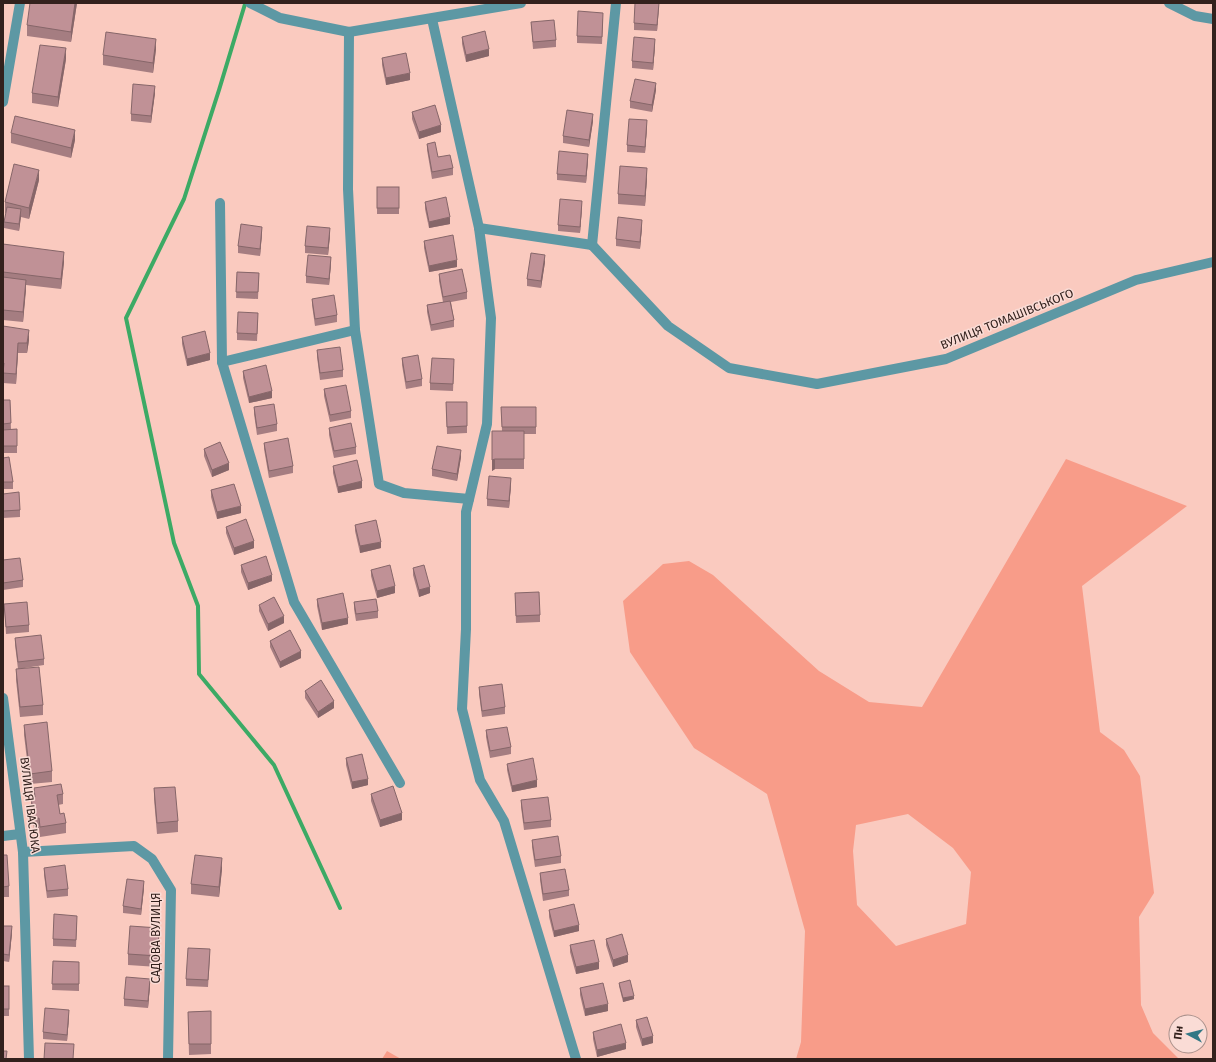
<svg xmlns="http://www.w3.org/2000/svg" width="1216" height="1062" font-family="'Fira Sans',sans-serif">
	<style>
		.green { fill: #f89c89; fill-rule: evenodd }
		.lines { fill: none; stroke-linecap: round; stroke-linejoin: round }
		.stream { stroke: #3caa65; stroke-width: 4 }
		.minor { stroke: #5d98a4; stroke-width: 10 }
		.tertiary { stroke: #5d98a4; stroke-width: 10 }
		.wall { fill: #a57d81 }
		.shaded-wall { fill: #866669 }
		.building { fill: #c09196; stroke: #866669 }
		.labels { text-anchor: middle; stroke-width: 3; stroke-linejoin: round; paint-order: stroke }
		.street-label { font-size: 12px; fill: #33211d; stroke: #fadcd6 }
	</style>
	<rect width="100%" height="100%" fill="#facabf"/>
	<g class="green">
		<path d="M 1066,459 L 1187,506 L 1082,586 L 1100,732 L 1124,750 L 1140,776 L 1154,893 L 1139,917 L 1141,1005 L 1153,1033 L 1179,1059 L 796,1059 L 801,1042 L 805,931 L 767,794 L 694,748 L 630,652 L 623,601 L 663,564 L 689,561 L 713,575 L 819,671 L 869,702 L 922,707 ZM 908,814 L 953,848 L 971,872 L 966,924 L 896,946 L 857,905 L 853,851 L 856,825 Z"/>
		<polygon points="387,1051 401,1059 382,1059"/>
	</g>
	<g class="lines">
		<polyline class="stream" points="245,4 219,90 184,199 126,318 174,543 198,606 199,674 274,765 340,908"/>
		<g class="minor">
			<polyline points="250,3 280,18 349,32 521,3"/>
			<polyline points="1169,3 1195,16 1213,19"/>
			<polyline points="432,19 479,228 491,318 487,424 466,512 466,629 462,709 480,780 504,821 576,1059"/>
			<polyline points="349,32 348,189 355,330 379,484 404,493 469,499"/>
			<polyline points="220,203 222,362 294,602 400,783"/>
			<polyline points="479,228 592,245"/>
			<polyline points="592,245 668,326 729,368 817,384 946,359 1136,280 1213,262"/>
			<polyline points="592,245 616,3"/>
			<polyline points="222,362 355,330"/>
			<polyline points="3,698 23,852 29,1059"/>
			<polyline points="3,836 20,834"/>
			<polyline points="23,852 134,846 152,859 171,890 168,1059"/>
		</g>
		<polyline class="tertiary" points="3,102 20,3"/>
	</g>
	<g class="wall">
		<polygon points="77,3 71,42 27,36 27,25"/>
		<polygon points="659,6 657,31 634,30 634,23"/>
		<polygon points="603,19 602,44 577,43 577,36"/>
		<polygon points="531,22 556,40 556,47 533,49"/>
		<polygon points="462,37 489,56 466,62 462,44"/>
		<polygon points="655,46 653,70 632,68 632,61"/>
		<polygon points="156,49 153,73 103,65 103,55"/>
		<polygon points="382,58 410,80 386,85 382,65"/>
		<polygon points="66,59 58,107 32,103 32,93"/>
		<polygon points="656,90 652,112 630,108 630,101"/>
		<polygon points="155,93 151,123 131,121 131,114"/>
		<polygon points="412,112 441,132 419,139 412,119"/>
		<polygon points="593,121 589,147 563,143 563,136"/>
		<polygon points="647,127 645,153 627,152 627,145"/>
		<polygon points="11,133 75,140 71,158 11,143"/>
		<polygon points="427,144 438,157 453,168 453,175 432,179 427,150"/>
		<polygon points="588,160 586,183 557,180 557,174"/>
		<polygon points="647,178 645,206 618,204 618,194"/>
		<polygon points="39,180 29,219 21,217 19,231 4,228 4,222 6,213 5,213 5,202"/>
		<rect x="377" y="187" width="22" height="27"/>
		<polygon points="425,202 450,224 429,228 425,209"/>
		<polygon points="582,207 580,233 558,231 558,225"/>
		<polygon points="642,227 640,249 616,246 616,239"/>
		<polygon points="262,233 260,256 238,253 238,246"/>
		<polygon points="330,235 328,255 305,253 305,246"/>
		<polygon points="424,241 457,267 429,272 424,248"/>
		<polygon points="3,244 64,262 61,289 26,285 23,322 3,320"/>
		<polygon points="545,262 541,288 527,286 527,279"/>
		<polygon points="331,264 329,285 306,283 306,276"/>
		<polygon points="237,272 259,273 258,299 236,298"/>
		<polygon points="439,274 467,292 467,299 451,302 454,320 454,327 431,331 427,312 427,305 443,302 439,281"/>
		<polygon points="312,299 337,315 337,322 315,326 312,305"/>
		<polygon points="258,320 257,341 237,340 237,333"/>
		<polygon points="3,326 29,340 27,353 18,353 16,384 3,383"/>
		<polygon points="182,337 210,360 187,366 182,344"/>
		<polygon points="317,350 343,370 343,377 320,380 317,357"/>
		<polygon points="402,358 422,379 422,386 406,389 402,365"/>
		<polygon points="454,366 453,391 430,390 430,383"/>
		<polygon points="243,371 272,398 249,403 243,378"/>
		<polygon points="324,389 351,411 351,418 330,422 324,396"/>
		<polygon points="3,400 10,400 11,429 17,429 17,453 3,453"/>
		<polygon points="446,402 467,402 467,433 447,434"/>
		<polygon points="254,407 277,424 277,431 257,435 254,414"/>
		<polygon points="501,407 536,407 536,434 524,434 524,469 495,469 492,471 492,431 502,431"/>
		<polygon points="329,428 356,447 356,454 334,458 329,435"/>
		<polygon points="264,443 293,466 293,473 269,478 264,449"/>
		<polygon points="204,449 229,470 212,477 204,456"/>
		<polygon points="461,457 457,481 432,476 432,469"/>
		<polygon points="3,458 13,482 13,489 3,489"/>
		<polygon points="333,466 362,488 338,493 333,473"/>
		<polygon points="511,485 509,508 487,506 487,499"/>
		<polygon points="211,490 241,513 217,519 211,497"/>
		<polygon points="3,494 20,510 20,517 3,518"/>
		<polygon points="355,525 381,548 360,553 355,531"/>
		<polygon points="226,527 254,548 234,555 226,533"/>
		<polygon points="3,560 23,580 23,587 3,590"/>
		<polygon points="241,565 272,581 248,590 241,572"/>
		<polygon points="413,568 430,593 419,597 413,575"/>
		<polygon points="371,570 395,593 377,598 371,576"/>
		<polygon points="515,593 540,615 540,622 516,623"/>
		<polygon points="317,599 348,624 322,630 317,606"/>
		<polygon points="354,602 378,611 378,618 356,621 354,609"/>
		<polygon points="4,604 29,625 29,632 6,634"/>
		<polygon points="259,605 284,623 268,631 259,611"/>
		<polygon points="15,638 44,659 44,665 18,669 15,645"/>
		<polygon points="270,641 301,658 280,668 270,647"/>
		<polygon points="16,669 43,705 43,715 20,717 16,680"/>
		<polygon points="479,687 505,707 505,714 482,717 479,694"/>
		<polygon points="305,691 334,708 318,718 305,698"/>
		<polygon points="24,725 52,771 52,782 30,784 24,735"/>
		<polygon points="486,730 511,747 511,754 490,758 486,737"/>
		<polygon points="346,758 368,785 352,789 346,765"/>
		<polygon points="507,764 537,787 512,792 507,770"/>
		<polygon points="34,788 63,794 63,804 58,805 60,814 66,823 66,833 40,837 39,828 34,829 31,807 31,797 34,797"/>
		<polygon points="154,788 178,821 178,832 157,834 154,799"/>
		<polygon points="371,794 402,820 380,827 371,801"/>
		<polygon points="521,800 551,820 551,827 524,830 521,807"/>
		<polygon points="532,840 561,856 561,863 535,867 532,847"/>
		<polygon points="3,855 9,886 9,897 3,897"/>
		<polygon points="44,868 68,889 68,896 47,898 44,875"/>
		<polygon points="222,869 219,897 191,894 191,884"/>
		<polygon points="540,873 569,890 569,896 543,901 540,880"/>
		<polygon points="144,888 141,915 123,913 123,906"/>
		<polygon points="549,910 579,931 554,937 549,917"/>
		<polygon points="77,922 76,947 53,946 53,939"/>
		<polygon points="3,926 12,933 9,962 3,961"/>
		<polygon points="159,938 158,967 128,965 128,954"/>
		<polygon points="606,939 628,962 613,967 606,945"/>
		<polygon points="570,945 599,969 576,974 570,952"/>
		<polygon points="210,956 208,987 186,986 186,979"/>
		<polygon points="53,961 79,962 79,991 52,990"/>
		<polygon points="619,983 634,999 623,1002 619,986"/>
		<rect x="3" y="986" width="6" height="30"/>
		<polygon points="150,986 148,1008 124,1006 124,999"/>
		<polygon points="580,988 608,1011 585,1016 580,995"/>
		<polygon points="211,1011 211,1054 189,1055 188,1012"/>
		<polygon points="69,1017 67,1041 43,1039 43,1032"/>
		<polygon points="636,1020 653,1043 642,1046 636,1027"/>
		<polygon points="593,1032 626,1049 597,1057 593,1039"/>
	</g>
	<g class="shaded-wall">
		<polygon points="75,3 77,3 71,42 71,32"/>
		<polygon points="659,3 659,6 657,31 657,25"/>
		<polygon points="156,39 156,49 153,73 153,63"/>
		<polygon points="655,39 655,46 653,70 653,63"/>
		<polygon points="66,48 66,59 58,107 58,97"/>
		<polygon points="489,49 489,56 466,62 466,55"/>
		<polygon points="410,73 410,80 386,85 386,78"/>
		<polygon points="656,83 656,90 652,112 652,105"/>
		<polygon points="155,86 155,93 151,123 151,116"/>
		<polygon points="593,114 593,121 589,147 589,140"/>
		<polygon points="647,120 647,127 645,153 645,147"/>
		<polygon points="441,125 441,132 419,139 419,132"/>
		<polygon points="75,130 75,140 71,158 71,148"/>
		<polygon points="588,154 588,160 586,183 586,176"/>
		<polygon points="647,168 647,178 645,206 645,196"/>
		<polygon points="39,170 39,180 29,219 29,208"/>
		<polygon points="582,201 582,207 580,233 580,227"/>
		<polygon points="21,209 21,216 19,231 19,224"/>
		<polygon points="450,217 450,224 429,228 429,222"/>
		<polygon points="642,220 642,227 640,249 640,242"/>
		<polygon points="262,227 262,233 260,256 260,249"/>
		<polygon points="330,228 330,235 328,255 328,248"/>
		<polygon points="64,252 64,262 61,289 61,279"/>
		<polygon points="545,255 545,262 541,288 541,281"/>
		<polygon points="331,257 331,264 329,285 329,279"/>
		<polygon points="457,260 457,267 429,272 429,266"/>
		<polygon points="26,280 26,290 23,322 23,312"/>
		<polygon points="29,330 29,340 27,353 27,343"/>
		<polygon points="18,343 18,353 16,384 16,374"/>
		<polygon points="210,353 210,360 187,366 187,359"/>
		<polygon points="272,391 272,398 249,403 249,397"/>
		<polygon points="461,450 461,457 457,481 457,474"/>
		<polygon points="495,459 495,469 492,471 492,460"/>
		<polygon points="229,463 229,470 212,477 212,470"/>
		<polygon points="511,478 511,485 509,508 509,501"/>
		<polygon points="362,481 362,488 338,493 338,487"/>
		<polygon points="241,506 241,513 217,519 217,512"/>
		<polygon points="254,541 254,548 234,555 234,548"/>
		<polygon points="381,542 381,548 360,553 360,546"/>
		<polygon points="272,575 272,581 248,590 248,583"/>
		<polygon points="395,586 395,593 377,598 377,591"/>
		<polygon points="430,587 430,593 419,597 419,590"/>
		<polygon points="284,616 284,623 268,631 268,624"/>
		<polygon points="348,618 348,624 322,630 322,623"/>
		<polygon points="301,651 301,658 280,668 280,662"/>
		<polygon points="334,701 334,708 318,718 318,712"/>
		<polygon points="368,779 368,785 352,789 352,782"/>
		<polygon points="537,780 537,787 512,792 512,786"/>
		<polygon points="402,813 402,820 380,827 380,820"/>
		<polygon points="222,858 222,869 219,897 219,887"/>
		<polygon points="144,881 144,888 141,915 141,909"/>
		<polygon points="579,925 579,931 554,937 554,931"/>
		<polygon points="12,926 12,933 9,962 9,955"/>
		<polygon points="159,928 159,938 158,967 158,956"/>
		<polygon points="628,955 628,962 613,967 613,960"/>
		<polygon points="599,962 599,969 576,974 576,967"/>
		<polygon points="150,979 150,986 148,1008 148,1001"/>
		<polygon points="634,996 634,999 623,1002 623,998"/>
		<polygon points="608,1004 608,1011 585,1016 585,1009"/>
		<polygon points="69,1010 69,1017 67,1041 67,1035"/>
		<polygon points="653,1036 653,1043 642,1046 642,1039"/>
		<polygon points="626,1043 626,1049 597,1057 597,1050"/>
	</g>
	<g class="building">
		<polygon points="30,3 75,3 71,32 27,25"/>
		<polygon points="635,3 659,3 657,25 634,23"/>
		<polygon points="578,11 603,13 602,37 577,36"/>
		<polygon points="554,20 556,40 533,42 531,22"/>
		<polygon points="485,31 489,49 466,55 462,37"/>
		<polygon points="106,32 156,39 153,63 103,55"/>
		<polygon points="634,37 655,39 653,63 632,61"/>
		<polygon points="40,45 66,48 58,97 32,93"/>
		<polygon points="406,53 410,73 386,78 382,58"/>
		<polygon points="635,79 656,83 652,105 630,101"/>
		<polygon points="133,84 155,86 151,116 131,114"/>
		<polygon points="435,105 441,125 419,132 412,112"/>
		<polygon points="567,110 593,114 589,140 563,136"/>
		<polygon points="15,116 75,130 71,148 11,133"/>
		<polygon points="629,119 647,120 645,147 627,145"/>
		<polygon points="435,142 438,157 450,155 453,168 432,172 427,144"/>
		<polygon points="559,151 588,154 586,176 557,174"/>
		<polygon points="14,164 39,170 29,208 5,202"/>
		<polygon points="620,166 647,168 645,196 618,194"/>
		<rect x="377" y="187" width="22" height="21"/>
		<polygon points="446,197 450,217 429,222 425,202"/>
		<polygon points="560,199 582,201 580,227 558,225"/>
		<polygon points="7,207 21,209 19,224 4,222"/>
		<polygon points="618,217 642,220 640,242 616,239"/>
		<polygon points="241,224 262,227 260,249 238,246"/>
		<polygon points="307,226 330,228 328,248 305,246"/>
		<polygon points="453,235 457,260 429,266 424,241"/>
		<polygon points="3,244 64,252 61,279 3,272"/>
		<polygon points="531,253 545,255 541,281 527,279"/>
		<polygon points="308,255 331,257 329,279 306,276"/>
		<polygon points="462,269 467,292 443,297 439,274"/>
		<polygon points="237,272 259,273 258,292 236,292"/>
		<polygon points="3,277 26,280 23,312 3,310"/>
		<polygon points="334,295 337,315 315,319 312,299"/>
		<polygon points="450,301 454,320 431,325 427,305"/>
		<polygon points="238,312 258,313 257,334 237,333"/>
		<polygon points="3,326 29,330 27,343 18,343 16,374 3,373 4,363 3,363"/>
		<polygon points="205,331 210,353 187,359 182,337"/>
		<polygon points="340,347 343,370 320,373 317,350"/>
		<polygon points="418,355 422,379 406,382 402,358"/>
		<polygon points="432,358 454,359 453,384 430,383"/>
		<polygon points="266,365 272,391 249,397 243,371"/>
		<polygon points="346,385 351,411 330,415 324,389"/>
		<polygon points="3,400 10,400 11,423 3,424"/>
		<polygon points="446,402 467,402 467,426 447,427"/>
		<polygon points="274,404 277,424 257,428 254,407"/>
		<polygon points="501,407 536,407 536,427 502,427"/>
		<polygon points="351,423 356,447 334,451 329,428"/>
		<polygon points="17,429 17,446 3,446 3,430"/>
		<polygon points="492,431 524,431 524,459 495,459 492,460"/>
		<polygon points="288,438 293,466 269,471 264,443"/>
		<polygon points="220,442 229,463 212,470 204,449"/>
		<polygon points="437,446 461,450 457,474 432,469"/>
		<polygon points="9,457 13,482 3,482 3,458"/>
		<polygon points="357,460 362,481 338,487 333,466"/>
		<polygon points="489,476 511,478 509,501 487,499"/>
		<polygon points="234,484 241,506 217,512 211,490"/>
		<polygon points="19,492 20,510 3,511 3,494"/>
		<polygon points="246,519 254,541 234,548 226,527"/>
		<polygon points="376,520 381,542 360,546 355,525"/>
		<polygon points="266,556 272,575 248,583 241,565"/>
		<polygon points="20,558 23,580 3,583 3,560"/>
		<polygon points="390,565 395,586 377,591 371,570"/>
		<polygon points="424,565 430,587 419,590 413,568"/>
		<polygon points="539,592 540,615 516,616 515,593"/>
		<polygon points="343,593 348,618 322,623 317,599"/>
		<polygon points="274,597 284,616 268,624 259,605"/>
		<polygon points="376,599 378,611 356,614 354,602"/>
		<polygon points="27,602 29,625 6,627 4,604"/>
		<polygon points="290,630 301,651 280,662 270,641"/>
		<polygon points="41,635 44,659 18,662 15,638"/>
		<polygon points="39,667 43,705 20,707 16,669"/>
		<polygon points="321,680 334,701 318,712 305,691"/>
		<polygon points="502,684 505,707 482,711 479,687"/>
		<polygon points="47,722 52,771 30,774 24,725"/>
		<polygon points="507,727 511,747 490,751 486,730"/>
		<polygon points="362,754 368,779 352,782 346,758"/>
		<polygon points="533,758 537,780 512,786 507,764"/>
		<polygon points="61,784 63,794 57,795 60,814 64,813 66,823 40,827 39,818 34,819 31,797 35,797 34,788"/>
		<polygon points="393,786 402,813 380,820 371,794"/>
		<polygon points="175,787 178,821 157,823 154,788"/>
		<polygon points="548,797 551,820 524,823 521,800"/>
		<polygon points="558,836 561,856 535,860 532,840"/>
		<polygon points="3,855 7,855 9,886 3,887"/>
		<polygon points="195,855 222,858 219,887 191,884"/>
		<polygon points="65,865 68,889 47,891 44,868"/>
		<polygon points="565,869 569,890 543,894 540,873"/>
		<polygon points="127,879 144,881 141,909 123,906"/>
		<polygon points="574,904 579,925 554,931 549,910"/>
		<polygon points="54,914 77,916 76,940 53,939"/>
		<polygon points="3,926 12,926 9,955 3,954"/>
		<polygon points="130,926 159,928 158,956 128,954"/>
		<polygon points="622,934 628,955 613,960 606,939"/>
		<polygon points="594,940 599,962 576,967 570,945"/>
		<polygon points="188,948 210,949 208,980 186,979"/>
		<polygon points="53,961 79,962 79,984 52,984"/>
		<polygon points="126,977 150,979 148,1001 124,999"/>
		<polygon points="630,980 634,996 623,998 619,983"/>
		<polygon points="603,983 608,1004 585,1009 580,988"/>
		<rect x="3" y="986" width="6" height="23"/>
		<polygon points="45,1008 69,1010 67,1035 43,1032"/>
		<polygon points="211,1011 211,1044 189,1044 188,1012"/>
		<polygon points="647,1017 653,1036 642,1039 636,1020"/>
		<polygon points="621,1024 626,1043 597,1050 593,1032"/>
		<polygon points="45,1043 74,1044 73,1059 44,1059"/>
		<polygon points="3,1051 7,1051 6,1059 3,1059"/>
	</g>
	<g class="labels">
		<g class="street-label">
			<text transform="translate(1007 319) rotate(-22)" y="4">ВУЛИЦЯ ТОМАШІВСЬКОГО</text>
			<text transform="translate(30 805) rotate(83)" y="4">ВУЛИЦЯ ІВАСЮКА</text>
			<text transform="translate(156 938) rotate(-90)" y="4">САДОВА ВУЛИЦЯ</text>
		</g>
	</g>
	<rect width="1216" height="1062" fill="none" stroke="#33211d" stroke-width="8"/>
	<g transform="translate(1188 1034) rotate(277)"><circle r="19" fill="#fadcd6" stroke="#aa918c"/>
	<path d="M0-3L7 15L0 10L-7 15Z" fill="#327885"/>
	<text y="-6" font-size="11" font-weight="bold" text-anchor="middle" fill="#33211d">Пн</text>
	</g>
</svg>
